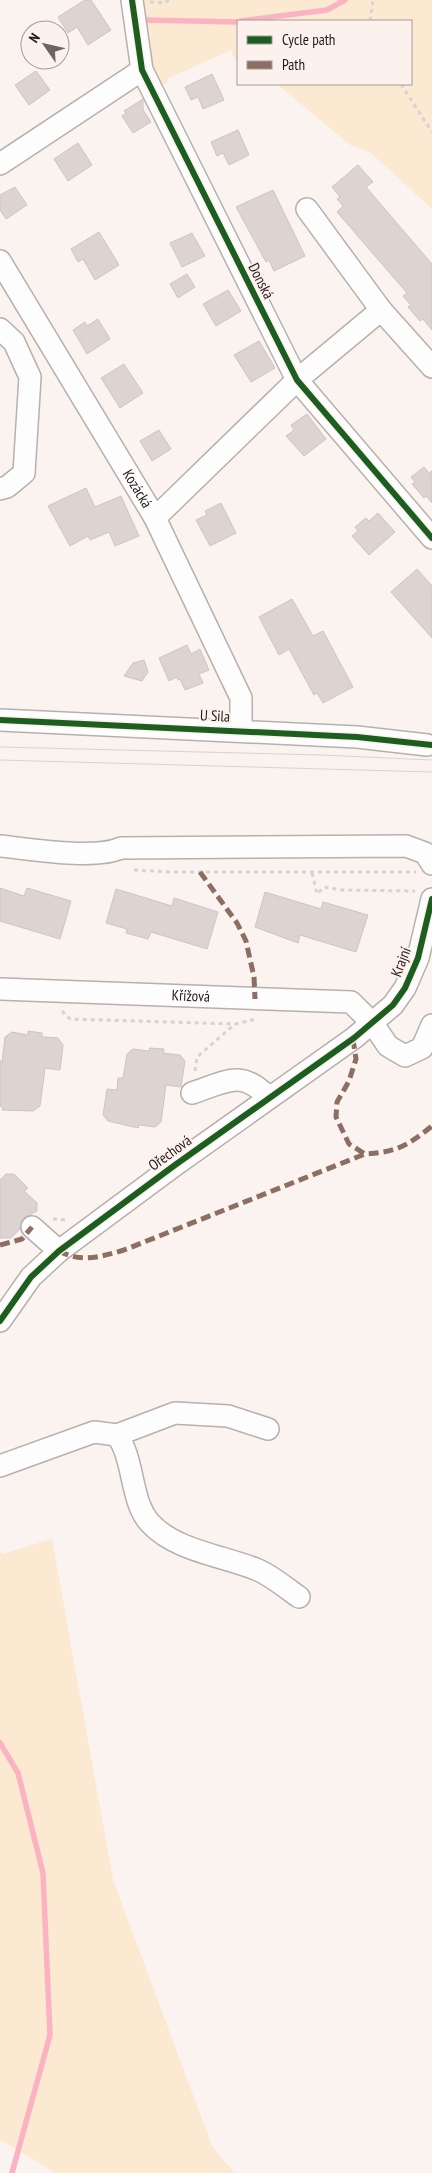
<svg xmlns="http://www.w3.org/2000/svg" width="432" height="2173" font-family="'PT Sans Narrow',sans-serif">
	<style>
		.green { fill: #fbe9d1 }
		.lines { fill: none; stroke-linecap: round; stroke-linejoin: round }
		.stream { stroke: #fbb3c2; stroke-width: 5.5 }
		.building { fill: #ddd4d2; stroke: #cdc5c3 }
		.minor-casing { stroke: #b7b0ac; stroke-width: 24 }
		.path { stroke: #d5d4d3; stroke-width: 3; stroke-dasharray: 4 4; stroke-linecap: butt }
		.minor { stroke: #fefdfd; stroke-width: 21 }
		.tram { stroke: #d6d4d3; stroke-width: 1 }
		.quiet { stroke: #8d6e63; stroke-width: 5; stroke-dasharray: 10 5; stroke-linecap: butt }
		.cycleway-casing { stroke: #fdf1ed; stroke-width: 9 }
		.cycleway { stroke: #1b5e20; stroke-width: 6 }
		.labels { text-anchor: middle; stroke-width: 4; stroke-linejoin: round; paint-order: stroke }
		.street-label { font-size: 15px; fill: #231916; stroke: #fdf1ed }
	</style>
	<rect width="100%" height="100%" fill="#faf3f0"/>
	<g class="green">
		<polygon points="140,0 432,0 432,209 371,153 350,145 277,84 411,84 411,21 238,21 238,66 231,50 167,79 168,83 158,85 145,34"/>
		<polygon points="52,1539 113,1880 212,2146 234,2173 56,2173 0,2140 0,1551 2,1554"/>
	</g>
	<g class="lines">
		<g class="stream">
			<polyline points="143,20 238,22"/>
			<polyline points="241,21 327,10 345,0"/>
			<polyline points="0,1743 18,1773 43,1873 50,2035 12,2173"/>
		</g>
	</g>
	<g class="building">
		<polygon points="85,0 91,0 111,30 88,45 77,27 68,33 58,17"/>
		<polygon points="36,71 50,90 29,105 15,85"/>
		<polygon points="212,74 224,100 203,109 198,97 191,100 185,87"/>
		<polygon points="143,99 143,110 151,122 133,133 122,116 126,113 124,111"/>
		<polygon points="238,130 249,155 229,165 223,153 217,156 211,142"/>
		<polygon points="78,143 92,165 68,181 54,159"/>
		<polygon points="358,165 373,182 366,187 432,264 432,330 423,319 420,321 408,307 411,305 403,296 407,293 337,212 343,206 337,199 340,197 332,187"/>
		<polygon points="15,187 27,205 6,219 0,210 0,195"/>
		<polygon points="273,190 305,256 274,271 269,260 266,262 236,207"/>
		<polygon points="99,232 119,265 95,280 83,259 78,262 71,249"/>
		<polygon points="192,233 205,256 182,267 170,243"/>
		<polygon points="187,274 195,287 178,298 170,284"/>
		<polygon points="228,290 241,311 216,326 203,304"/>
		<polygon points="98,319 110,339 87,354 73,330 85,322 87,326"/>
		<polygon points="259,341 275,368 251,382 234,355"/>
		<polygon points="124,364 143,393 120,408 101,378"/>
		<polygon points="307,414 326,439 304,456 286,436 294,430 291,425"/>
		<polygon points="159,430 171,449 152,461 140,441"/>
		<polygon points="424,467 429,473 432,471 432,503 426,496 424,498 412,484 415,482 411,477"/>
		<polygon points="86,488 95,507 121,496 139,536 115,546 109,532 90,540 88,536 70,546 48,506"/>
		<polygon points="221,503 236,533 210,546 196,520 207,515 205,511"/>
		<polygon points="378,513 395,532 369,555 352,536 358,531 355,527 366,518 369,521"/>
		<polygon points="417,569 432,586 432,638 391,592"/>
		<polygon points="292,599 313,636 323,631 353,687 323,703 317,693 314,695 289,649 279,655 259,617"/>
		<polygon points="187,645 191,654 200,649 209,670 199,674 203,683 185,690 180,679 178,680 177,677 169,681 159,658"/>
		<polygon points="144,660 148,672 142,681 124,676 133,663"/>
		<polygon points="0,888 24,896 27,888 71,901 60,939 0,921"/>
		<polygon points="116,889 172,906 174,898 218,912 207,949 151,932 148,939 126,933 127,929 106,923"/>
		<polygon points="265,892 321,909 323,902 368,915 356,952 300,935 298,943 255,927"/>
		<polygon points="28,1031 42,1033 42,1037 58,1038 63,1045 60,1070 45,1068 40,1106 33,1111 2,1110 3,1107 0,1106 0,1061 2,1062 5,1037 12,1032 28,1035"/>
		<polygon points="150,1048 164,1049 163,1053 180,1055 185,1061 181,1087 166,1085 161,1122 155,1127 139,1125 138,1128 108,1121 103,1115 107,1089 117,1090 118,1078 123,1078 127,1054 133,1049 149,1051"/>
		<polygon points="6,1174 14,1174 28,1188 24,1191 37,1203 37,1211 23,1218 20,1229 11,1238 0,1238 0,1180"/>
	</g>
	<g class="lines">
		<defs>
			<g id="minor">
				<polyline points="132,0 142,70 297,380 432,538"/>
				<polyline points="0,164 142,70"/>
				<polyline points="307,209 381,310 432,367"/>
				<path id="s1" d="M 0,261 L 155,518 L 241,698 L 241,730"/>
				<polyline points="0,329 14,342 30,377 24,473 7,487 0,489"/>
				<polyline points="155,518 297,380 381,310"/>
				<polyline points="0,720 357,737 427,745"/>
				<path d="M 0,846 C 30,849 94,860 121,848 L 406,846 L 425,853 L 432,864"/>
				<path id="s2" d="M 0,989 L 351,1002 L 373,1024 L 388,1046 L 405,1056 L 422,1048 L 432,1025"/>
				<path d="M 192,1093 C 226,1082 241,1068 269,1098"/>
				<polyline points="32,1227 59,1251"/>
				<polyline points="0,1321 31,1277 59,1251 175,1165 354,1038 393,1005 405,988 418,958 432,899"/>
				<path d="M 117,1435 C 135,1461 130,1501 150,1523 C 175,1551 225,1556 258,1570 C 272,1576 286,1588 299,1597"/>
				<polyline points="0,1466 94,1432 117,1435 175,1413 228,1416 268,1429"/>
			</g>
		</defs>
		<use href="#minor" class="minor-casing"/>
		<g class="path">
			<polyline points="150,2 164,3 169,0"/>
			<polyline points="370,21 373,0"/>
			<polyline points="401,84 432,132"/>
			<polyline points="134,870 171,872 416,872"/>
			<polyline points="312,873 317,894 324,887 342,890 415,891"/>
			<polyline points="62,1011 70,1019 235,1024 257,1019"/>
			<polyline points="195,1071 197,1057 235,1024"/>
			<polyline points="53,1219 67,1220"/>
		</g>
		<use href="#minor" class="minor"/>
		<g class="tram">
			<polyline points="0,747 321,755 432,760"/>
			<polyline points="0,760 432,772"/>
		</g>
		<g class="quiet">
			<polyline points="200,872 237,923 246,941 254,977 255,999"/>
			<polyline points="353,1039 356,1059 349,1081 337,1102 336,1117 349,1144 365,1154"/>
			<polyline points="0,1245 22,1239 32,1227"/>
			<path d="M 59,1251 C 82,1263 100,1257 124,1250 L 365,1154 C 397,1152 407,1146 432,1126"/>
		</g>
		<defs>
			<g id="cycleway">
				<polyline points="132,0 142,70 297,380 432,538"/>
				<polyline points="0,720 357,737 432,745"/>
				<polyline points="0,1321 31,1277 59,1251 175,1165 354,1038 393,1005 405,988 418,958 432,899"/>
			</g>
		</defs>
		<use href="#cycleway" class="cycleway-casing"/>
		<use href="#cycleway" class="cycleway"/>
	</g>
	<g class="labels">
		<g class="street-label">
			<text transform="translate(261 281) rotate(63)" y="5">Donská</text>
			<text dy="5" stroke="none"><textPath href="#s1" startOffset="266">Kozácká</textPath></text>
			<text transform="translate(215 716) rotate(3)" y="5">U Sila</text>
			<text transform="translate(401 962) rotate(-69)" y="5">Krajní</text>
			<text dy="5" stroke="none"><textPath href="#s2" startOffset="191">Křížová</textPath></text>
			<text transform="translate(170 1153) rotate(-36)" y="5">Ořechová</text>
		</g>
	</g>
	<rect x="237" y="20" width="175" height="65" fill="#fdf1ed" stroke="#a69b97"/>
	<rect x="247" y="36" width="25" height="8" fill="#1b5e20" stroke="#a69b97"/>
	<text x="282" y="45" font-size="15" fill="#231916">Cycle path</text>
	<rect x="247" y="61" width="25" height="8" fill="#8d6e63" stroke="#a69b97"/>
	<text x="282" y="70" font-size="15" fill="#231916">Path</text>
	<g transform="translate(45 45) rotate(304)"><circle r="24" fill="#fdf1ed" stroke="#a69b97"/>
	<path d="M0-4L9 19L0 12L-9 19Z" fill="#6e6562"/>
	<text y="-8" font-size="14" font-weight="bold" text-anchor="middle" fill="#231916">N</text>
	</g>
</svg>
